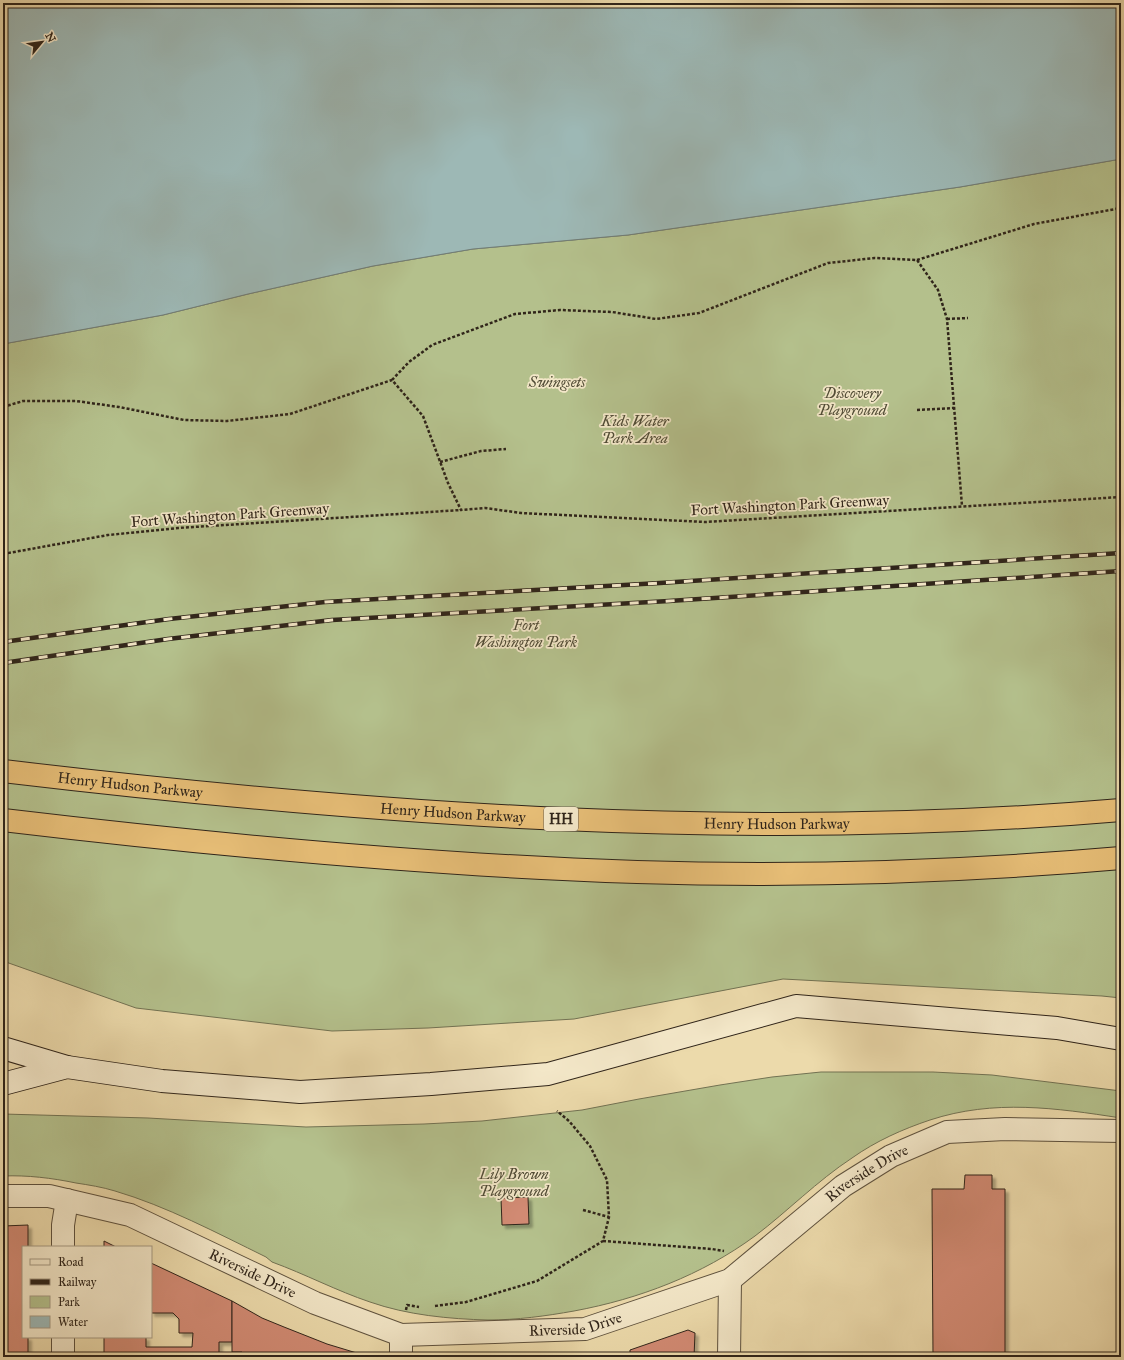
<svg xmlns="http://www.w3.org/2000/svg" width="1124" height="1360" font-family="'IM FELL Great Primer',serif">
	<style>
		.green { fill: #b4c08c; stroke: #727253 }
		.water { fill: #9db8b5; stroke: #717d77 }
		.building { fill: #d18a73; stroke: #30251a; filter: url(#shadow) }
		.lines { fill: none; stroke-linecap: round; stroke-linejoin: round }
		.street-casing { stroke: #5f523e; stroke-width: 24 }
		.secondary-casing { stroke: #30251a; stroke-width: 24 }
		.highway-casing { stroke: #30251a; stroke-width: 24 }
		.path { stroke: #30251a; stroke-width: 2.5; stroke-dasharray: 3 2; stroke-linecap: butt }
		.street { stroke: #f3e7c8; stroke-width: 22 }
		.secondary { stroke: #f3e7c8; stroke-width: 22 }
		.highway { stroke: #e6bd76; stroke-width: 22 }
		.rail-casing { stroke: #30251a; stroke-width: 4.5 }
		.rail { stroke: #f3e7c8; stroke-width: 3; stroke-dasharray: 9; stroke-linecap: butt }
		.labels { text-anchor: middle; stroke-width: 3.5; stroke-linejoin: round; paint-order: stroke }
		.shield { fill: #f3e7c8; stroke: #6a5f4e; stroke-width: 1 }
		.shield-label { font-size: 14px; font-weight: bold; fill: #30251a }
		.park-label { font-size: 15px; font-style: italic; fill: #514c36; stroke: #f3e7c8 }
		.street-label { font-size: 15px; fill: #30251a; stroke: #f3e7c8 }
	</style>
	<defs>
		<filter id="shadow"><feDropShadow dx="3.5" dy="3.5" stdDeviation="1" flood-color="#0004"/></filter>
	</defs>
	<rect width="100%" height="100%" fill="#ecdaab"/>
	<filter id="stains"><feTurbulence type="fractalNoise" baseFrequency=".005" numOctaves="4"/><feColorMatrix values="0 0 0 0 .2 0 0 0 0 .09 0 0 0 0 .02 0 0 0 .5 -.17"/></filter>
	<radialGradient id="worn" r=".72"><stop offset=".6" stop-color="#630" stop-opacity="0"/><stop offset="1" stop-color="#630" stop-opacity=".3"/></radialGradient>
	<g class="green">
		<polygon points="1121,159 1121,998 1102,996 783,979 574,1019 428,1028 332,1031 136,1008 3,961 3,344 163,315 248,294 373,266 473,249 628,235 960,187"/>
		<path d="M 821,1072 L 933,1072 L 992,1075 L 1121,1091 L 1121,1118 C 1056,1108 994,1099 930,1120 C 903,1129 876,1141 852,1158 C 817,1181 788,1211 755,1236 C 702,1275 639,1299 574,1311 C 546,1316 517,1320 488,1320 C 449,1319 407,1315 370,1302 C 337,1291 305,1274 272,1262 L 266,1257 C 217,1233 166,1206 115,1191 C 102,1187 89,1185 76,1183 C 52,1178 27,1175 3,1176 L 3,1114 L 148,1118 L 306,1127 L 424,1124 L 482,1121 L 582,1110 L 639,1099 L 720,1085 L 772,1077 Z"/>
	</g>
	<polygon class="water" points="3,3 1121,3 1121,159 960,187 628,235 473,249 373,266 248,294 163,315 3,344"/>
	<g class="building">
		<polygon points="965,1175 992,1175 992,1189 1005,1189 1005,1357 933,1357 932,1189 964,1189"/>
		<polygon points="528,1197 529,1224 502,1225 501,1198"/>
		<polygon points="28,1225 28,1247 23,1247 23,1337 28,1337 28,1357 3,1357 3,1226"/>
		<polygon points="104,1241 116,1247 104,1247"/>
		<polygon points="151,1263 232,1301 232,1342 219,1342 219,1357 104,1357 104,1337 146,1337 146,1347 192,1347 193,1333 179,1333 179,1319 173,1313 151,1313"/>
		<polygon points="232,1301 262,1318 284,1327 327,1344 360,1354 360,1357 242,1357 242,1352 232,1352"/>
		<polygon points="688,1330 695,1333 694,1357 630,1357 630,1350"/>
	</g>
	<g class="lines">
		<defs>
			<g id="street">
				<path id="s1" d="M 3,1196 L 49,1196 L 130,1215 L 315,1303 L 401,1335 L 585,1329 L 730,1280 L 843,1186 L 891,1156 L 947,1132 L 1005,1129 L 1121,1131"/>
				<polyline points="63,1247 63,1225 67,1200"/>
				<polyline points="63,1337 63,1357"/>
				<polyline points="401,1357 401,1335"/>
				<polyline points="729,1357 730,1280"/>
			</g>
			<g id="secondary">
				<polyline points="3,1048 67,1067"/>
				<polyline points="3,1084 67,1067 162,1081 300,1092 431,1084 548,1074 796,1006 1057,1028 1121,1039"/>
			</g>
			<g id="highway">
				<path id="s2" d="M 3,771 C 374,815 748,842 1121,810"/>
				<path d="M 3,820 C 213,845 425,865 637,872 C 798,877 960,872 1121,858"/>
			</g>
		</defs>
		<use href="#street" class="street-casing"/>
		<use href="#secondary" class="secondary-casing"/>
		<use href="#highway" class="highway-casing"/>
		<g class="path">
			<polyline points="917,260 1034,224 1121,208"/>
			<polyline points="947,319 968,318"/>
			<polyline points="392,380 409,362 432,345 515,314 560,310 612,312 656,319 699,313 828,263 875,258 917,260 938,290 947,319 962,506"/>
			<polyline points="3,407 23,401 76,401 119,407 184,420 227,421 290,414 392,380 423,416 448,483 461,510 485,508 521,513 705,522 1121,497"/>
			<polyline points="917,410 954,408"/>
			<polyline points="440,462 481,451 506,449"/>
			<polyline points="3,554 108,535 178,528 461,510"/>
			<polyline points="583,1210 609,1217"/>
			<polyline points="603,1241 712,1249 724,1251"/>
			<polyline points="435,1306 466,1302 537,1281 603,1241 609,1217 607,1180 590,1146 569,1121 557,1111"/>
			<polyline points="406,1310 407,1305 419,1307"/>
		</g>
		<use href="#street" class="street"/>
		<use href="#secondary" class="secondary"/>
		<use href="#highway" class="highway"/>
		<defs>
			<g id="rail">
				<polyline points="3,642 169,619 325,602 660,583 1121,553"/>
				<polyline points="3,663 168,639 332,620 669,601 1121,571"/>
			</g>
		</defs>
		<use href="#rail" class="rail-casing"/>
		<use href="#rail" class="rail"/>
	</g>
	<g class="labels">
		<rect class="shield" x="544" y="807" width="34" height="24" rx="3"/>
		<g class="shield-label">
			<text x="561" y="824">HH</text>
		</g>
		<g class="park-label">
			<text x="557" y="387">Swingsets</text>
			<text x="852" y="398">Discovery<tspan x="852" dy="17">Playground</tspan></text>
			<text x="635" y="426">Kids Water<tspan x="635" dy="17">Park Area</tspan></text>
			<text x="526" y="630">Fort<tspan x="526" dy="17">Washington Park</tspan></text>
			<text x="514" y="1179">Lily Brown<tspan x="514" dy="17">Playground</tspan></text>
		</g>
		<g class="street-label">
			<text transform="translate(790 505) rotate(-3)" y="5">Fort Washington Park Greenway</text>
			<text transform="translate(230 515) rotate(-4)" y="5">Fort Washington Park Greenway</text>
			<text dy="5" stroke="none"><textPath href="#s2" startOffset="128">Henry Hudson Parkway</textPath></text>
			<text dy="5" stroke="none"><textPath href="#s2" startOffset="452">Henry Hudson Parkway</textPath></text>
			<text dy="5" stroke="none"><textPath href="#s2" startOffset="776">Henry Hudson Parkway</textPath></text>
			<text dy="5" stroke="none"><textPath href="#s1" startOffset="937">Riverside Drive</textPath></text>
			<text dy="5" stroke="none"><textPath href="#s1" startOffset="265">Riverside Drive</textPath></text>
			<text dy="5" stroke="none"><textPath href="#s1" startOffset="601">Riverside Drive</textPath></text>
		</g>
	</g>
	<rect width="1124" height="1360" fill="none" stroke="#ecdaab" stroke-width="16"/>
	<rect x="4" y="4" width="1116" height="1352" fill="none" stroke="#30251a" stroke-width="2"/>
	<rect x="8" y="8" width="1108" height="1344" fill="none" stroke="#30251a"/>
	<rect x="22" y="1246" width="130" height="92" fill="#f3e7c8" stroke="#a59982"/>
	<rect x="30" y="1259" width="20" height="6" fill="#f3e7c8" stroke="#a59982"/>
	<text x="58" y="1266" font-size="12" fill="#30251a">Road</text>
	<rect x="30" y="1279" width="20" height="6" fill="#30251a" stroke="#a59982"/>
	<text x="58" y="1286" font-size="12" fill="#30251a">Railway</text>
	<rect x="30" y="1296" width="20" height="12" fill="#b4c08c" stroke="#a59982"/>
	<text x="58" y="1306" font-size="12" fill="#30251a">Park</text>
	<rect x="30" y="1316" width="20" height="12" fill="#9db8b5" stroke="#a59982"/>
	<text x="58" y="1326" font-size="12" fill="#30251a">Water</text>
	<g transform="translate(42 42) rotate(61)" stroke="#f3e7c8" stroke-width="3" paint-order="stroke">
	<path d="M0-3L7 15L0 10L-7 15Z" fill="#30251a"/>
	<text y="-6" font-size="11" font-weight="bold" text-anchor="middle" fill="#30251a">N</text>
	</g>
	<rect width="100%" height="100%" filter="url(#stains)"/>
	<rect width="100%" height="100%" fill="url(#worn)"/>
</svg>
